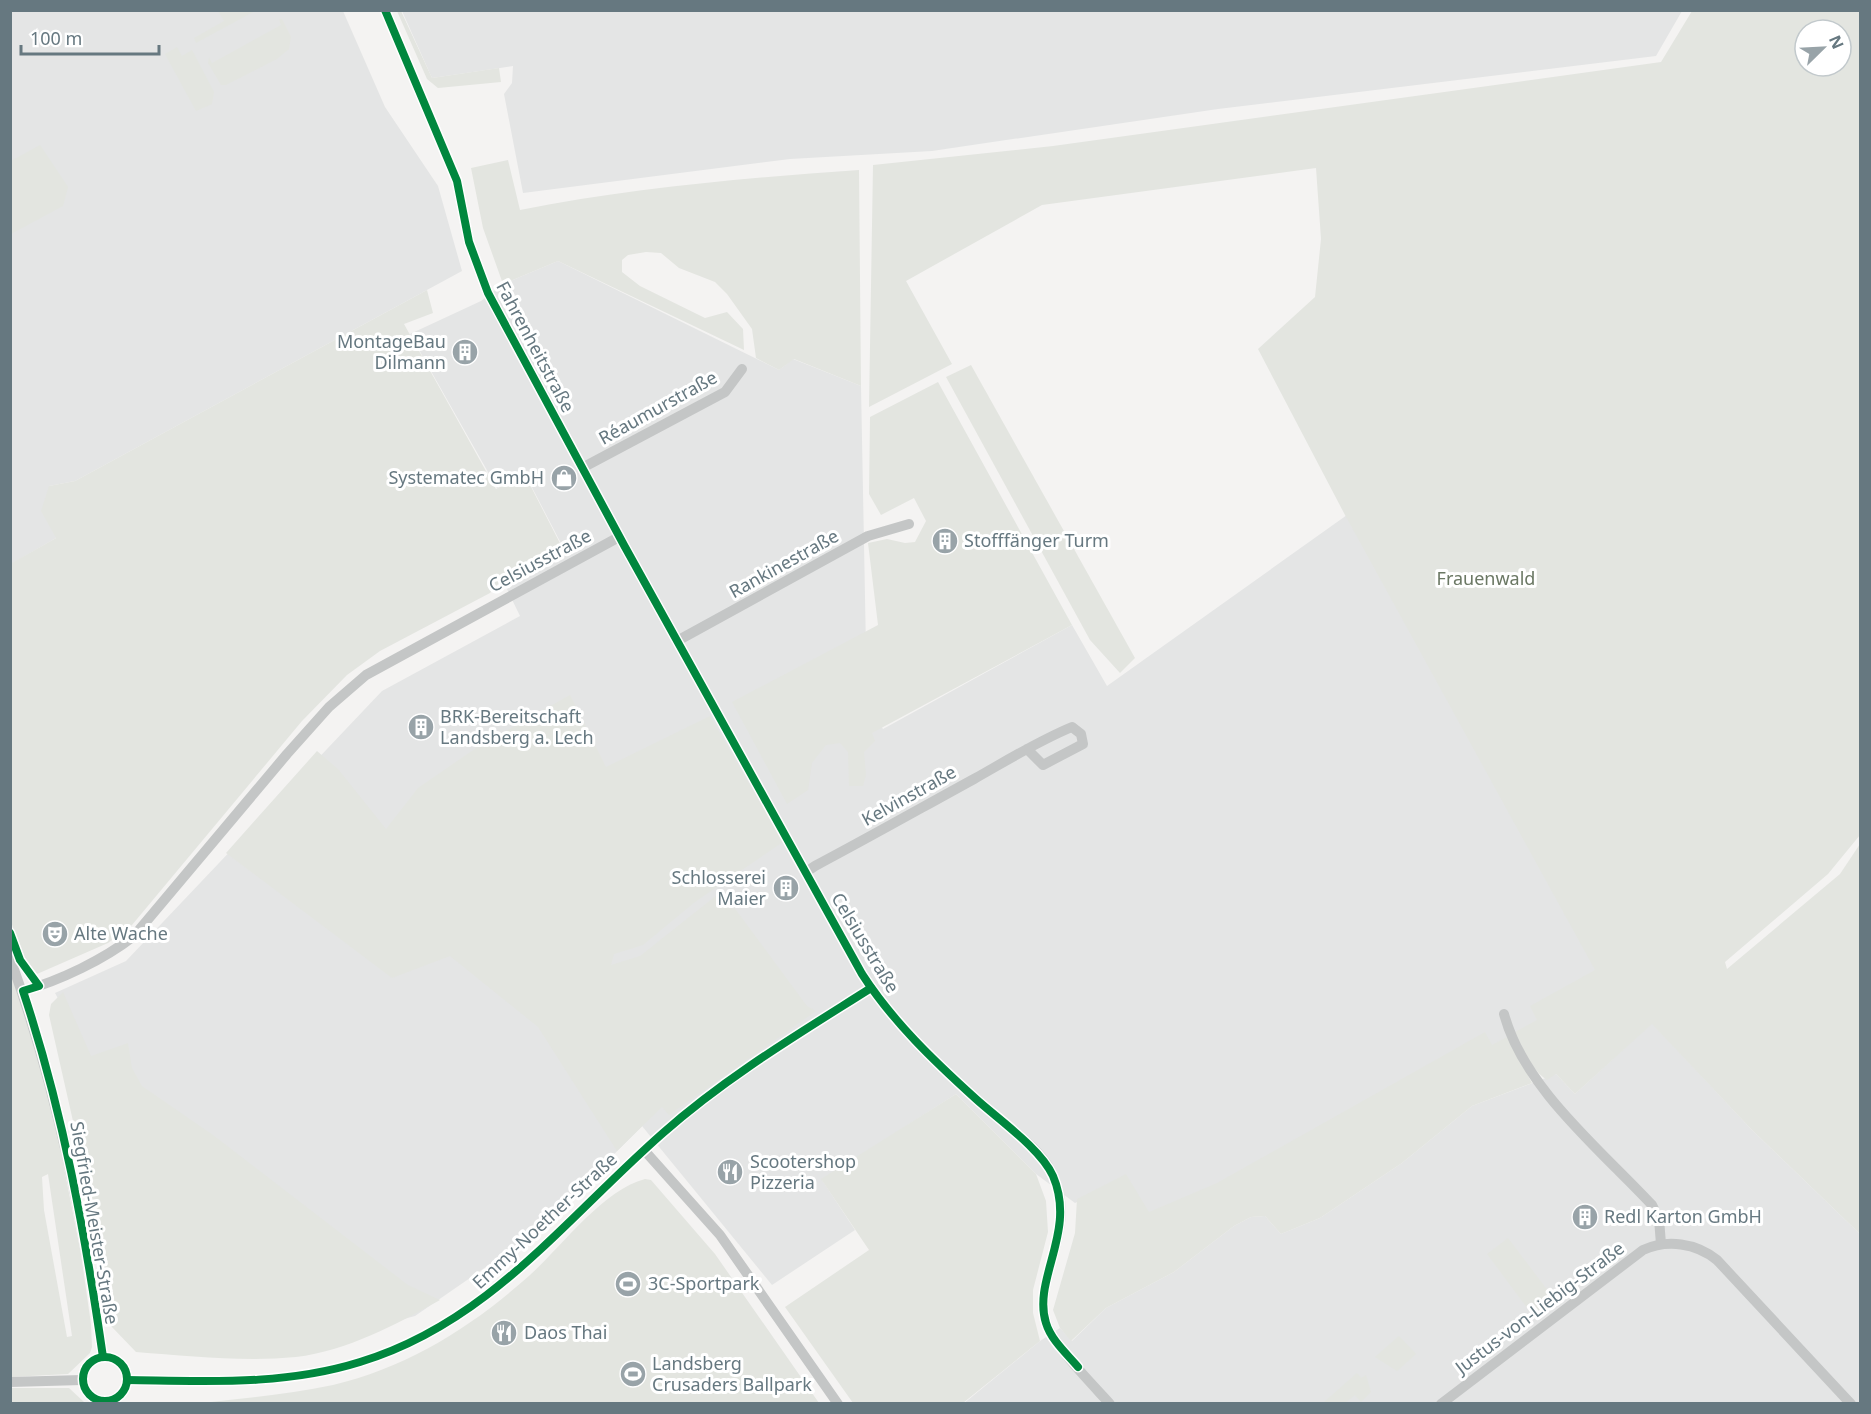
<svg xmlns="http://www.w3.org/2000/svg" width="1871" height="1414" font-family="'Noto Sans',sans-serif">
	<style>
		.built { fill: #e4e5e5 }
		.green { fill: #e3e5e0; fill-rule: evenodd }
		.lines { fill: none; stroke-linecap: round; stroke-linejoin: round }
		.minor { stroke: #c4c6c6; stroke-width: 10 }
		.cycleway-casing { stroke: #fff; stroke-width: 11 }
		.cycleway { stroke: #00873e; stroke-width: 8 }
		.labels { text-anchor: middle; stroke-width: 6; stroke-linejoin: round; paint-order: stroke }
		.poi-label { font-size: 18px; fill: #667880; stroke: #fff; text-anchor: start }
		.street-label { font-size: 18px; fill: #667880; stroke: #fff }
		.park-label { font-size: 18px; fill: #6b7864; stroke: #fff }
	</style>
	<rect width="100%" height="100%" fill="#f4f3f2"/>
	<g class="built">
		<polygon points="11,11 343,11 385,107 438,186 462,271 75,481 49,486 56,538 11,564"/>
		<polygon points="402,11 1682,11 1656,56 1218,109 932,151 790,159 523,193 504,94 512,83 513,66 432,78"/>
		<polygon points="558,261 779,370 793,359 861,386 867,702 883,729 1072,625 1107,686 1347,515 1601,972 1542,1022 1491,1050 1218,1186 1148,1215 1124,1179 1075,1203 1036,1174 956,1094 822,1180 855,1230 772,1285 642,1126 538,1231 415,1316 255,1359 55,993 126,961 382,691 520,616 505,585 566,553 524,472 497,488 410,334 481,301 503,284"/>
		<polygon points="1652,1023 1751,1129 1860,1234 1860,1403 963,1404 1040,1341 1060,1328 1072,1341 1106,1308 1174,1272 1234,1226 1251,1217 1265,1216 1281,1234 1320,1218 1402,1163 1472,1106 1556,1074 1575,1094"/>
	</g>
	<g class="green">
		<polygon points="218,11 255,11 196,43 194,38 224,21"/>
		<polygon points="397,11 401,11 432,78 499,68 501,82 438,88 427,79"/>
		<path d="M 1692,11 L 1860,11 L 1860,835 L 1828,874 L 1725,962 L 1727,969 L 1840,874 L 1860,844 L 1860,1234 L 1751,1129 L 1652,1024 L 1575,1094 L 1556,1074 L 1547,1080 C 1531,1070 1524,1049 1515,1032 L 1537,1020 L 1530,1006 L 1595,970 L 1345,515 L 1258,349 L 1315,297 L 1321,239 L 1316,168 L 1042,205 L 906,281 L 952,364 L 869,407 L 873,165 L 1053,146 L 1661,62 ZM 1805,30 L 1841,30 L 1841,66 L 1805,66 Z"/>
		<polygon points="279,19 282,19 291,37 289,49 277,59 226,85 221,85 208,63 209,57 212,63 281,25"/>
		<polygon points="177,47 182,56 192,50 214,92 212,104 196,111 165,54"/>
		<polygon points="40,145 68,187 63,206 11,234 11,161"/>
		<path d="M 508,160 L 520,210 C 632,188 745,178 859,170 L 861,386 L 794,359 L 779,370 L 756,358 L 752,329 L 727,294 L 715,282 L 679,268 L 661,253 L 646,252 L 628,255 L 622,260 L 622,272 L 640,286 L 705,318 L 727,312 L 743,329 L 744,350 L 558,261 L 503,284 L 483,228 L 471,168 Z"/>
		<polygon points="427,290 433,313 404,324 496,489 524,473 565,553 528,572 507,574 490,593 380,651 347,675 302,721 132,925 108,943 37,974 24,957 11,922 10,564 56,538 41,511 49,486 75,481"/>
		<polygon points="971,365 1135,658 1120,673 1090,640 946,377"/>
		<polygon points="938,382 1072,625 872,733 875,741 864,752 866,775 863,786 849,786 848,752 840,743 826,745 812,763 808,790 787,804 732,702 878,625 868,543 887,539 905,543 915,542 926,521 914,498 881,515 869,494 870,417"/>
		<polygon points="570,695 606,767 710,716 783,842 695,902 643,945 614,954 611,965 640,956 722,891 807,1006 816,1011 669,1115 662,1107 617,1151 538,1027 450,956 392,978 226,853 317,751 338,769 386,829 418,788 479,746"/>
		<path d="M 10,965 L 53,1112 L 81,1254 L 91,1324 L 92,1347 L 90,1353 L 68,1374 L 11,1377 ZM 48,1174 L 72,1336 L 67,1337 L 44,1210 L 42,1177 Z"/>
		<path d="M 63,992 L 91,1056 L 128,1043 L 132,1068 L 142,1086 L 213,1135 L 408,1285 L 440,1300 C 397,1324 347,1351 296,1357 C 244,1362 188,1356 136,1352 L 111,1326 L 87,1183 L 49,1015 L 51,1004 Z"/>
		<polygon points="1485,1032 1492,1045 1507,1037 1532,1083 1472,1106 1402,1163 1320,1218 1281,1234 1265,1216 1251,1217 1234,1226 1174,1272 1106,1308 1071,1341 1060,1328 1053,1310 1075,1233 1077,1199 1126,1174 1149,1212 1217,1183"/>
		<polygon points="956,1094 1036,1174 1046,1201 1048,1232 1033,1290 1033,1313 1040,1341 963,1403 853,1403 785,1307 869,1250 821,1179"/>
		<path d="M 645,1179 L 651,1180 L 715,1254 L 819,1403 L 202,1403 C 245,1398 290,1394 333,1385 C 409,1367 473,1326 530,1275 C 562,1246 603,1190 645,1179 Z"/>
		<polygon points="1508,1238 1558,1304 1536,1320 1487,1254"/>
		<polygon points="1399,1336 1416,1354 1397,1371 1375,1357"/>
		<polygon points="1357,1373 1361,1378 1366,1375 1371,1392 1361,1402 1355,1395 1345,1403 1323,1403"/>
		<polygon points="11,1388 69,1388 85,1403 11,1403"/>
	</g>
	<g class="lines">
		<g class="minor">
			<path d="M 385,10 L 457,181 L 469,242 L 488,293 L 625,547 L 862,974 C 894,1024 938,1065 982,1104 C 1005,1125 1040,1147 1053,1175 C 1078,1230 1033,1277 1046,1322 C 1052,1344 1093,1385 1110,1404"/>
			<polyline points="582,468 725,392 742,369"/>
			<polyline points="677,641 868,536 909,524"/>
			<path d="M 806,872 L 815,866 C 868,838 921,808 974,779 C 1006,761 1038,741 1072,727 L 1081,734 L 1083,744 L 1043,765 L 1027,749"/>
			<path d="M 10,958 C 57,1088 83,1220 103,1357"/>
			<path d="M 23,991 C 61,980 103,960 134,936 L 287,754 L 329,707 L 366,675 L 619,537"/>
			<path d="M 1504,1014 C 1524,1088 1600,1149 1652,1205 L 1659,1219 L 1661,1244"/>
			<polyline points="644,1150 720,1235 838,1404"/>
			<circle cx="105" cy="1379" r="22"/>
			<path d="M 127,1380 C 206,1381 283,1386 360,1362 C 489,1323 566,1218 663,1133 C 726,1077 800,1033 871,988"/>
			<polyline points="10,1382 82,1380"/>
			<path d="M 1441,1404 L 1643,1250 C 1667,1239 1696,1243 1717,1260 L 1851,1404"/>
		</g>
		<defs>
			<g id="cycleway">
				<path d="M 385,10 L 457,181 L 469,242 L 488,293 L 625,547 L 862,974 C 893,1022 934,1061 976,1099 C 998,1119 1041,1149 1053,1176 C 1077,1232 1032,1279 1046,1323 C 1051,1340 1067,1354 1078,1367"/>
				<path d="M 10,933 L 20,960 L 39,986 L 23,991 C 63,1111 85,1233 103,1357"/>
				<circle cx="105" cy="1379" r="22"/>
				<path d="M 127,1380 C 206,1381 283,1386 360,1362 C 489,1323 566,1218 663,1133 C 726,1077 800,1033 871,988"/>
			</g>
		</defs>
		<use href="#cycleway" class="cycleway-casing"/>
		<use href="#cycleway" class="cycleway"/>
	</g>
	<defs>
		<symbol id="building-disc" viewBox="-11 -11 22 22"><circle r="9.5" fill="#98a3a8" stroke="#fff"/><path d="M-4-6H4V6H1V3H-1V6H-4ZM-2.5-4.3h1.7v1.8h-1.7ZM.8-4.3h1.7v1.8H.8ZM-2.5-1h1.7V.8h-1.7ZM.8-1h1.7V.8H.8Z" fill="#fff"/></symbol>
		<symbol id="shop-disc" viewBox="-11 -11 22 22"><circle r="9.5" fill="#98a3a8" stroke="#fff"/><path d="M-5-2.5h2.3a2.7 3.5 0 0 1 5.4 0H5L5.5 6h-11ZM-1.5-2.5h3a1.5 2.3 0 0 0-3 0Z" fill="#fff"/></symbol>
		<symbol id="theatre-disc" viewBox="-11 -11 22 22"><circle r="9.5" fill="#98a3a8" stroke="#fff"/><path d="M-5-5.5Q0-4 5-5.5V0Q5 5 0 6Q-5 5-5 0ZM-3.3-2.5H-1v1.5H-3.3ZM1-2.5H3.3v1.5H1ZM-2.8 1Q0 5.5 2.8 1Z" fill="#fff"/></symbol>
		<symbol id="restaurant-disc" viewBox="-11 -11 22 22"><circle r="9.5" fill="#98a3a8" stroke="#fff"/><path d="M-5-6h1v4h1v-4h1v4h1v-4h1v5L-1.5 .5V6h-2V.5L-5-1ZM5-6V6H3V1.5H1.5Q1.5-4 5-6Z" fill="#fff"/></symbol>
		<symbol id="stadium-disc" viewBox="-11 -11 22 22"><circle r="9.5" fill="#98a3a8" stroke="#fff"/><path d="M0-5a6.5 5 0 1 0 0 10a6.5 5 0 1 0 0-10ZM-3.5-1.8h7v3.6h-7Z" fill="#fff"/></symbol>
	</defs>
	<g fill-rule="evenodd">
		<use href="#building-disc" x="450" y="337" width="30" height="30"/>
		<use href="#shop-disc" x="549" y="463" width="30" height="30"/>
		<use href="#building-disc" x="930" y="526" width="30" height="30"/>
		<use href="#building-disc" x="406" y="712" width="30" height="30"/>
		<use href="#building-disc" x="771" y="873" width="30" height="30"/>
		<use href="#theatre-disc" x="40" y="919" width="30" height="30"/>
		<use href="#restaurant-disc" x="715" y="1157" width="30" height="30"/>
		<use href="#building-disc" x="1570" y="1202" width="30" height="30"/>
		<use href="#stadium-disc" x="613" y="1269" width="30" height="30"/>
		<use href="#restaurant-disc" x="489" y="1318" width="30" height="30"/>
		<use href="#stadium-disc" x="618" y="1359" width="30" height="30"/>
	</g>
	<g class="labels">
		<g class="poi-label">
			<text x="446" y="348" text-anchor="end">MontageBau<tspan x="446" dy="21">Dilmann</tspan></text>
			<text x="544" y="484" text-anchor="end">Systematec GmbH</text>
			<text x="964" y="547">Stofffänger Turm</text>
			<text x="440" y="723">BRK-Bereitschaft<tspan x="440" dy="21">Landsberg a. Lech</tspan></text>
			<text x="766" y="884" text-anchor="end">Schlosserei<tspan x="766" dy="21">Maier</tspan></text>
			<text x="74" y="940">Alte Wache</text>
			<text x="750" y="1168">Scootershop<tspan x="750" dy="21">Pizzeria</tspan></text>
			<text x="1604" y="1223">Redl Karton GmbH</text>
			<text x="648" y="1290">3C-Sportpark</text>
			<text x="524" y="1339">Daos Thai</text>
			<text x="652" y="1370">Landsberg<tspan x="652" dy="21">Crusaders Ballpark</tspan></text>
		</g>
		<g class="street-label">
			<text transform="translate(535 347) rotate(62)" y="6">Fahrenheitstraße</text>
			<text transform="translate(658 408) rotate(-29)" y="6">Réaumurstraße</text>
			<text transform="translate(540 561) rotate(-28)" y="6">Celsiusstraße</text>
			<text transform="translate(784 564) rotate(-29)" y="6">Rankinestraße</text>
			<text transform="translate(909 796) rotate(-29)" y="6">Kelvinstraße</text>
			<text transform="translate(865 943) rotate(59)" y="6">Celsiusstraße</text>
			<text transform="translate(545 1221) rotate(-43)" y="6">Emmy-Noether-Straße</text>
			<text transform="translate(94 1223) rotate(80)" y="6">Siegfried-Meister-Straße</text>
			<text transform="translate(1540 1308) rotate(-37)" y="6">Justus-von-Liebig-Straße</text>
		</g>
		<g class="park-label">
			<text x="1486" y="585">Frauenwald</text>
		</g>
	</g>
	<rect width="1871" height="1414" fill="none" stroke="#667880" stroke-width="24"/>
	<g transform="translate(1823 48) rotate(66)"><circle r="28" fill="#ffffff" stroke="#c2c9cc" stroke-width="1.5"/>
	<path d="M0-4.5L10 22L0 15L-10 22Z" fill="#98a3a8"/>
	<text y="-9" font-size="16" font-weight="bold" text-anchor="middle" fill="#667880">N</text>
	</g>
	<path d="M21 45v9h138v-9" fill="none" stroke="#667880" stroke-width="3"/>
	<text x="30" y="45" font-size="18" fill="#667880" stroke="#ffffff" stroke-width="4.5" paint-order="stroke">100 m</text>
</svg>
